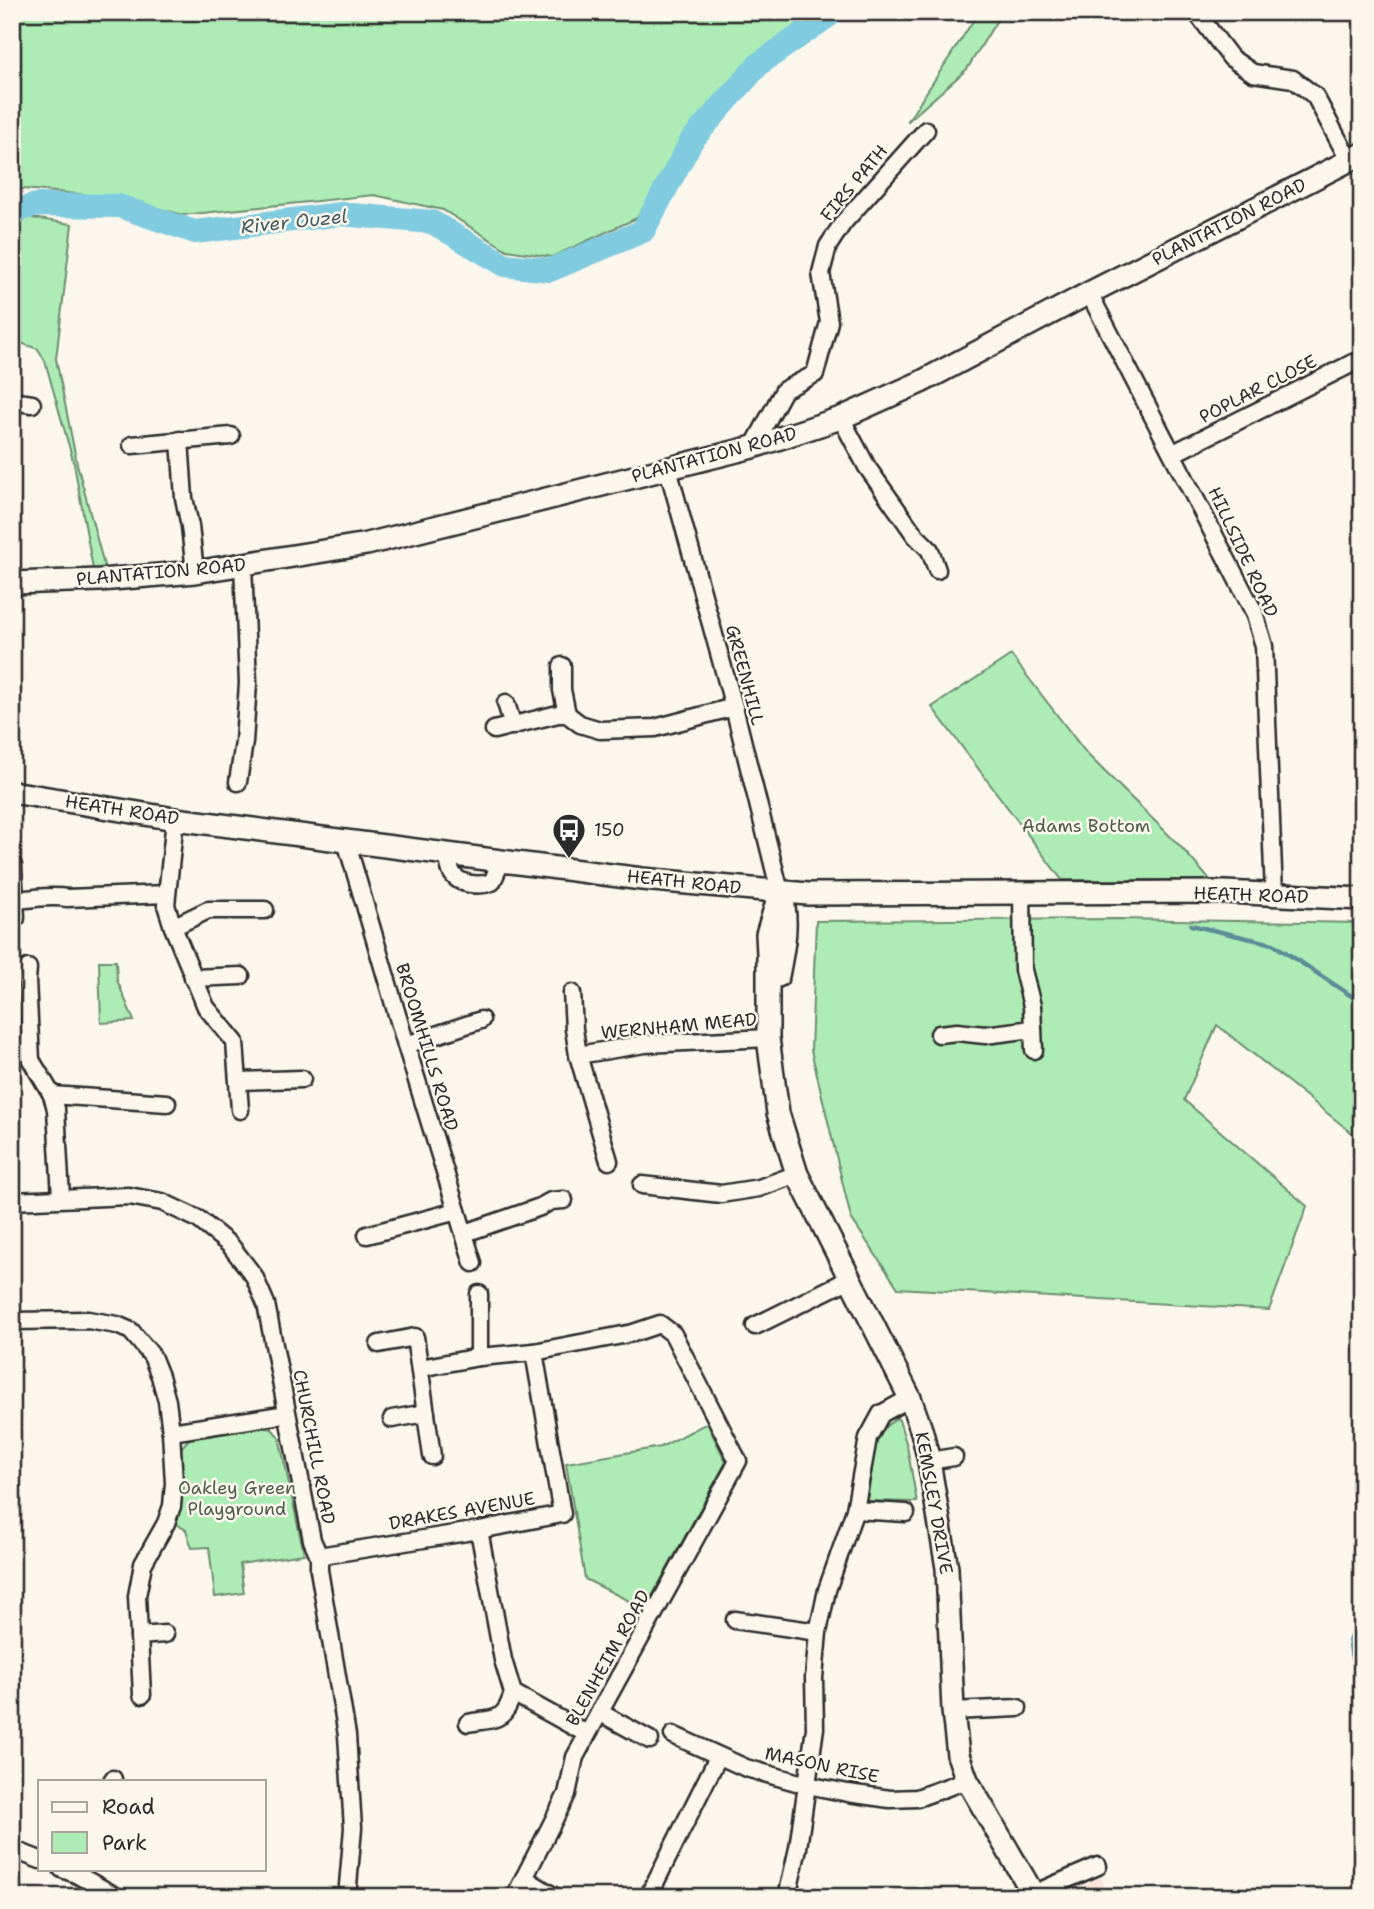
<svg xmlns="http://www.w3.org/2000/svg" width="1374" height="1909" font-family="'Shantell Sans',sans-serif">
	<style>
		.built { fill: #fbe6dc }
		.green { fill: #adedb5; stroke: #6c8c70; stroke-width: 2 }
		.water { fill: #80cbe0; stroke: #5e8b98; stroke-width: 2 }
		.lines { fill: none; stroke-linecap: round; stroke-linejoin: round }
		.stream { stroke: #5e8b98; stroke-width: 4.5 }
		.river { stroke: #80cbe0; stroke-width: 24 }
		.minor-casing { stroke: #2b2b2b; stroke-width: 21 }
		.tertiary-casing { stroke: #2b2b2b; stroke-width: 26 }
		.minor { stroke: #fbf7ec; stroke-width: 16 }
		.tertiary { stroke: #fbf7ec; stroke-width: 21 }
		.labels { text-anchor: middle; stroke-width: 5; stroke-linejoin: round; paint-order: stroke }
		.street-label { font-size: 18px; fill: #2b2b2b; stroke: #fbf7ec }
		.park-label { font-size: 18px; fill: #4c5c4e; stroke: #fbf7ec }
		.poi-label { font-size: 18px; fill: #2b2b2b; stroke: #fbf7ec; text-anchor: start }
		.water-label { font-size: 19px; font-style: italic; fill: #445b61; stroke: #fbf7ec }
	</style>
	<rect width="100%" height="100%" fill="#fbf7ec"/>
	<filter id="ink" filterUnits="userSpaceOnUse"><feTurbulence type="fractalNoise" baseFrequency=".0143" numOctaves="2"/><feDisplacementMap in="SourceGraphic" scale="14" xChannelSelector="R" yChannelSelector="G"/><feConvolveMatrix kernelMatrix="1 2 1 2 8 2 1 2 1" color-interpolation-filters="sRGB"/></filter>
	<g filter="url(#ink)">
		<polygon class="built" points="1101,1876 1108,1897 1060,1897"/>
		<g class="green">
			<polygon points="12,12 815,12 753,59 688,134 637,218 552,257 507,250 443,210 374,195 183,215 121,198 12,188"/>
			<polygon points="979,12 1002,12 967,69 907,122"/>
			<polygon points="12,215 72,224 56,359 77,464 105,569 93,569 74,464 45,361 38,349 12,340"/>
			<polygon points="1011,655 1087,754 1180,846 1210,880 1062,880 932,707"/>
			<polygon points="1117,919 1362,923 1362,1141 1217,1025 1184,1100 1307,1206 1269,1310 898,1288 851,1218 811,1050 816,921"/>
			<polygon points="99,961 116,961 117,980 134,1021 101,1023"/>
			<polygon points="897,1418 899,1420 907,1446 917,1502 867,1501 876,1443 885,1427"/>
			<polygon points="707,1423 726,1462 645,1609 585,1579 566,1463 661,1447"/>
			<polygon points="261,1427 272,1429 279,1437 304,1554 240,1564 244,1593 215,1597 209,1547 192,1548 186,1530 176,1524 183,1492 181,1448 189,1439"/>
		</g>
		<polygon class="water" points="1362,1621 1362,1675 1351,1659 1348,1640"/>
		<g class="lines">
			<polyline class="stream" points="1191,925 1273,944 1359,1001"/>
			<polyline class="river" points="12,212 36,205 119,206 195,232 341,214 432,222 505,265 550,270 643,231 692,140 759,64 834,12"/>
			<defs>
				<g id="minor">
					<polyline points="1196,12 1231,58 1253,73 1293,79 1315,96 1349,160"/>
					<polyline points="1089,293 1254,612 1264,646 1274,895"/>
					<polyline points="12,401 32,404"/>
					<polyline points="841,418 867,467 915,535 930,550 937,570"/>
					<polyline points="180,440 184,498 190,526 195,572"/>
					<polyline points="132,445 231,436"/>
					<polyline points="753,447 784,390 815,374 829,322 821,273 828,246 843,223 926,130"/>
					<polyline points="1174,453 1353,363 1362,362"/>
					<polyline points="668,469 734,707 780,892"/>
					<polyline points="562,666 562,690 567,714"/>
					<polyline points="506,703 513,726"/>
					<polyline points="494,730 558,714 567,714 580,724 600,730 655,728 734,707"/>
					<polyline points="238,782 244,742 248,683 243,565"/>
					<polyline points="175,819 166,905 173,927 206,1007 235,1042 240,1110"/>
					<polyline points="346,841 406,1045 473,1263"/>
					<path d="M 447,854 C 448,859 449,866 451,871 C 457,885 479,887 492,882 L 502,860"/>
					<polyline points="13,866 16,918"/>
					<path d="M 15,900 C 33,899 50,895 67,898 L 166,894"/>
					<polyline points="173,927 208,910 265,910"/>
					<polyline points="28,968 27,980 31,1060 52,1095 56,1109 61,1198"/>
					<polyline points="193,978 241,976"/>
					<polyline points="572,993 574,1029 578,1055"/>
					<polyline points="1033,1029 1034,1050"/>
					<polyline points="939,1034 957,1032 985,1035 1033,1029 1032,1006 1023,970 1022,893"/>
					<polyline points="406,1045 481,1020"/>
					<polyline points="239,1081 302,1079"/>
					<polyline points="52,1095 167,1103"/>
					<polyline points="609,1161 578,1055 645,1044 768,1038"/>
					<polyline points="642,1185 721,1194 759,1188 797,1174"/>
					<polyline points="12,1201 129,1196 162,1202 198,1219 230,1245 254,1276 266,1304 312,1540 319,1556 319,1570 347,1735 353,1828 347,1897"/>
					<polyline points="465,1233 540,1207 551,1201 564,1200"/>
					<polyline points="367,1235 457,1211"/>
					<polyline points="479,1294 479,1357"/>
					<polyline points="12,1321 88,1320 117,1325 131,1331 152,1356 160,1376 167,1401 171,1432 287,1414"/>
					<polyline points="755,1326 850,1279"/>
					<polyline points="379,1344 415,1337 432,1456"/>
					<polyline points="392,1419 426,1413"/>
					<polyline points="929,1461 954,1457"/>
					<polyline points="855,1510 906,1513"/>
					<polyline points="479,1530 503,1660 513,1693 587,1734"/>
					<polyline points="319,1556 479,1530 562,1514 534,1352 479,1357 420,1368"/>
					<polyline points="735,1620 818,1632"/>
					<polyline points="139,1636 165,1634"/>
					<polyline points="142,1695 137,1596 143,1564 166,1523 172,1506 174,1483 171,1432"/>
					<polyline points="953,1711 1018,1708"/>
					<polyline points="599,1712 650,1740"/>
					<path d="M 468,1723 C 495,1718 504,1723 513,1693"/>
					<polyline points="673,1735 746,1768 807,1785 848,1793 890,1799 917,1798 967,1780"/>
					<polyline points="112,1781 113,1779"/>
					<polyline points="12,1849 40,1860"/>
					<polyline points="62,1869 76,1874 117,1897"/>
					<polyline points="524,1878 555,1897"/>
					<polyline points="517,1892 567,1794 575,1757 738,1461 673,1334 660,1324 633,1333 534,1352"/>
					<polyline points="1033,1894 1098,1866"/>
					<polyline points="648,1897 718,1757"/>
					<polyline points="787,1897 798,1848 815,1728 814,1678 818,1632 827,1590 855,1510 868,1438 881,1414 910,1398"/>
				</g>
				<g id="tertiary">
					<polyline points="12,583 100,580 195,572 367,544 753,447 841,418 921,382 1089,293 1362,154"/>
					<polyline points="12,792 175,819 642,879 808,894 1225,892 1362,899"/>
					<polyline points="780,892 767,934 768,954 768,1038 778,1113 797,1174 910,1398 922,1432 929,1461 947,1568 953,1711 958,1755 967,1780 1035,1897"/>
					<path d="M 778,976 C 783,950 789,923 782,897"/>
				</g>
			</defs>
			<use href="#minor" class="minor-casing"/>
			<use href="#tertiary" class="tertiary-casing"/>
			<use href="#minor" class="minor"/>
			<use href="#tertiary" class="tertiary"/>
		</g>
	</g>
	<defs>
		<symbol id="bus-pin" viewBox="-11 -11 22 30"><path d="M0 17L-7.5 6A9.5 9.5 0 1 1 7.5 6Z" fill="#2b2b2b" stroke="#fbf7ec"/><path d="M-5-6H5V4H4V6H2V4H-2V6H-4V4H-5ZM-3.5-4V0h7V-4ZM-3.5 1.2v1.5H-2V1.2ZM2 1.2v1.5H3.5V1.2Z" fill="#fff"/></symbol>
	</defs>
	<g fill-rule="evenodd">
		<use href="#bus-pin" x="550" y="811" width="38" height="52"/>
	</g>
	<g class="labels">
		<g class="street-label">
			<text transform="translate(854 183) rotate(-50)" y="6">FIRS PATH</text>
			<text transform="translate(1229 222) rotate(-27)" y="6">PLANTATION ROAD</text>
			<text transform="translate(1258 389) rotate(-27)" y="6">POPLAR CLOSE</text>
			<text transform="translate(714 455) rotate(-15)" y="6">PLANTATION ROAD</text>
			<text transform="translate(1243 552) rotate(65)" y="6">HILLSIDE ROAD</text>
			<text transform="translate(161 572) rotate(-5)" y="6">PLANTATION ROAD</text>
			<text transform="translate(745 675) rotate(75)" y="6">GREENHILL</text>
			<text transform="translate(122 810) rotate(9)" y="6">HEATH ROAD</text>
			<text transform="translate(684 882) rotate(6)" y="6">HEATH ROAD</text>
			<text transform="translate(1251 895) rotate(2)" y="6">HEATH ROAD</text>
			<text transform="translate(679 1026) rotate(-5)" y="6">WERNHAM MEAD</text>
			<text transform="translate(427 1047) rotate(73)" y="6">BROOMHILLS ROAD</text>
			<text transform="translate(314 1447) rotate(79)" y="6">CHURCHILL ROAD</text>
			<text transform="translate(934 1503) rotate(80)" y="6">KEMSLEY DRIVE</text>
			<text transform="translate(462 1511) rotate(-10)" y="6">DRAKES AVENUE</text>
			<text transform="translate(608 1658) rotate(-61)" y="6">BLENHEIM ROAD</text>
			<text transform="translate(822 1765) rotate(12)" y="6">MASON RISE</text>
		</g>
		<g class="park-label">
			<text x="1086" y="832">Adams Bottom</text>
			<text x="237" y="1494">Oakley Green<tspan x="237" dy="21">Playground</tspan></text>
		</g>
		<g class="poi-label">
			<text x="594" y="836">150</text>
		</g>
		<g class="water-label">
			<text transform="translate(294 221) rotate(-6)" y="7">River Ouzel</text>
		</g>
	</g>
	<rect width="1374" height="1909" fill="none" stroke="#fbf7ec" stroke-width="42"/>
	<rect x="21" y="21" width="1332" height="1867" fill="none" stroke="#2b2b2b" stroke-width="2.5" filter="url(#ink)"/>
	<rect x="38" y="1780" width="228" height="91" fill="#fbf7ec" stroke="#a8a59f" stroke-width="2"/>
	<rect x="52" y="1802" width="35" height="10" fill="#fbf7ec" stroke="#a8a59f" stroke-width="2"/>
	<text x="102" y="1814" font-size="21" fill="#2b2b2b">Road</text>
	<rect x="52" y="1832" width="35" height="21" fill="#adedb5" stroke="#a8a59f" stroke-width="2"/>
	<text x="102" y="1850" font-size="21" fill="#2b2b2b">Park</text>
</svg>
